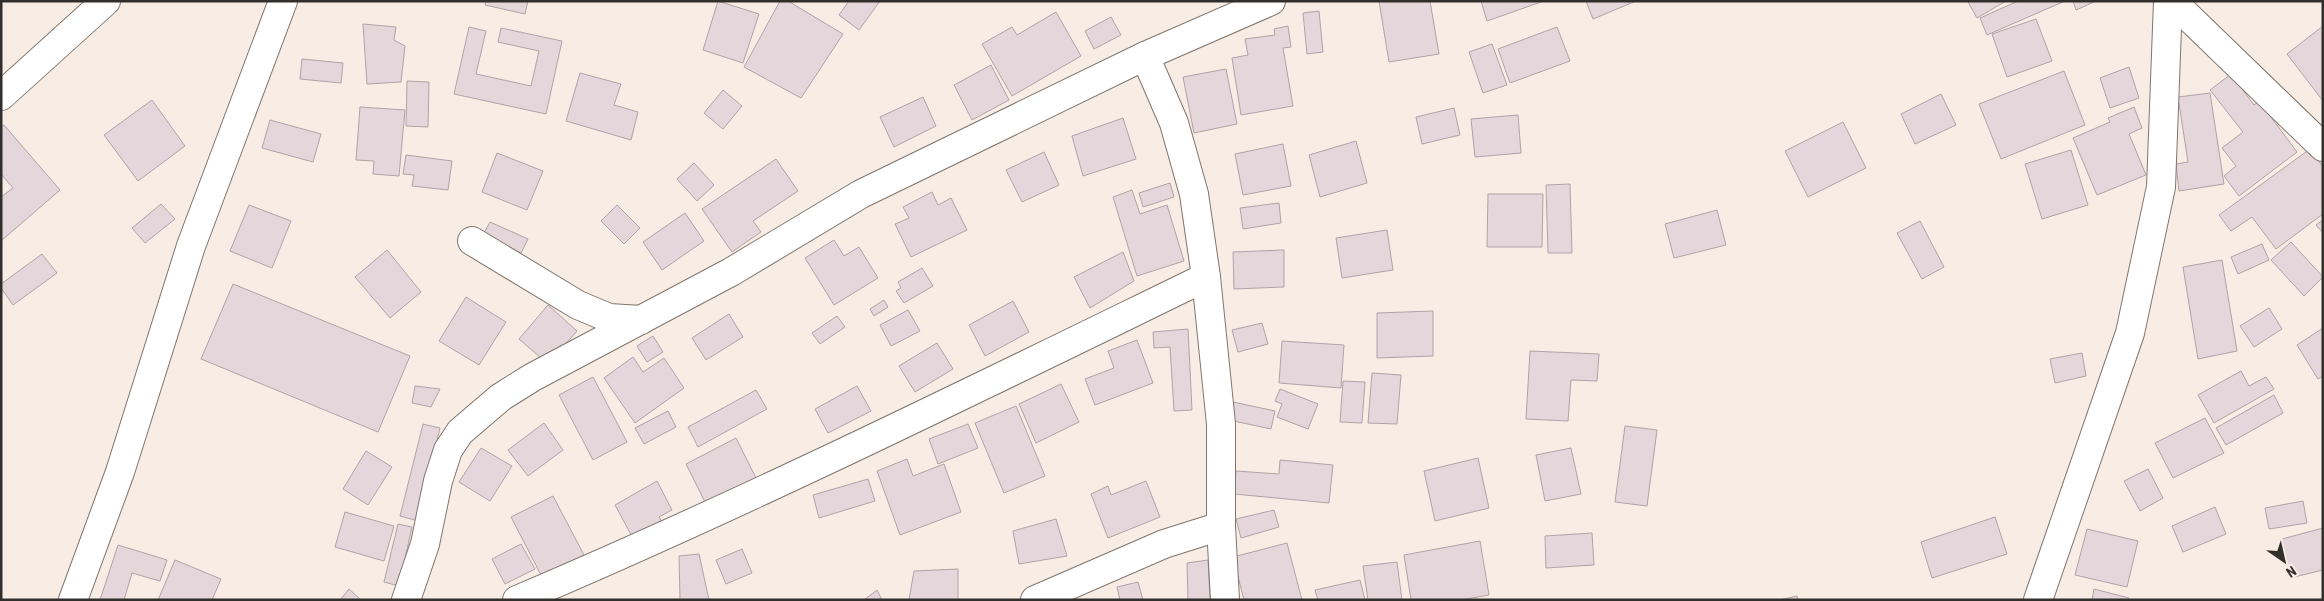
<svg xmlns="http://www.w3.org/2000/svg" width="2324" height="601" font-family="'Roboto Condensed',sans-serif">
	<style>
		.building { fill: #e5d6db; stroke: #b0a2a7 }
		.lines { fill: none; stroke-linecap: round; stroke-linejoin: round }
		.minor-casing { stroke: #7f756d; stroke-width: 30 }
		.minor { stroke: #fff; stroke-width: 28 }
	</style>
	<rect width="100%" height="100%" fill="#f8ede4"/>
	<g class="building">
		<polygon points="486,1 528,1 525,14 485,5"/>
		<polygon points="718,1 759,14 743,63 703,50"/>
		<polygon points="780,1 788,1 843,34 801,98 744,67"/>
		<polygon points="849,1 880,1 859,30 839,15"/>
		<polygon points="1379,1 1430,1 1439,54 1389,62"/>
		<polygon points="1481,1 1541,1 1541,2 1487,21"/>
		<polygon points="1586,1 1636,1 1593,19"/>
		<polygon points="1970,1 2006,1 1977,18 1968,2"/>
		<polygon points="2018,1 2065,1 1987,35 1980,18"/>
		<polygon points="2073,1 2096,1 2076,10"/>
		<polygon points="1319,11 1323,52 1307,54 1303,13"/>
		<polygon points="1056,12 1081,56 1012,96 982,44 1012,27 1017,35"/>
		<polygon points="1111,17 1121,35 1094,49 1085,31"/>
		<polygon points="2036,19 2052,61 2007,77 1992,34"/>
		<polygon points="363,24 396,27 394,40 405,46 401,82 367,84"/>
		<polygon points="1288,26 1291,47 1283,48 1293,106 1241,115 1232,58 1248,55 1245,39 1275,35 1274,29"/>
		<polygon points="2323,26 2323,101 2287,54"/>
		<polygon points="469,27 486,31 476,74 531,86 539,51 498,42 501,28 562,41 546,114 454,94"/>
		<polygon points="1557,27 1570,61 1510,83 1498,49"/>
		<polygon points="1492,44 1507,85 1483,93 1469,52"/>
		<polygon points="302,59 343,63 341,83 300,79"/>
		<polygon points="991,65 1009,100 972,120 954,85"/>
		<polygon points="2129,67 2139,98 2110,108 2100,78"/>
		<polygon points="1226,69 1237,124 1194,133 1183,77"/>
		<polygon points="2064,71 2085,125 2001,159 1979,104"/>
		<polygon points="580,73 621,84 614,105 638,112 631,140 566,121"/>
		<polygon points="2231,74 2254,105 2259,101 2297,152 2239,196 2224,176 2236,166 2222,148 2243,132 2210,90"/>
		<polygon points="407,81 429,82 428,127 406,126"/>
		<polygon points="723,90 742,106 723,129 704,113"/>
		<polygon points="2210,93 2224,184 2179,191 2176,164 2188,162 2178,97"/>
		<polygon points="1941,94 1956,125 1915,144 1901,114"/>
		<polygon points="923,97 936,126 894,147 880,117"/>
		<polygon points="152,100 185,146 138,181 104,135"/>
		<polygon points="360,107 405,110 399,176 373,174 374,161 356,160"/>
		<polygon points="2134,107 2142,128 2129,134 2146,175 2097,195 2073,138 2110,122 2108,118"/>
		<polygon points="1454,108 1460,135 1422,144 1416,117"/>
		<polygon points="1518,115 1521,153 1475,157 1471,119"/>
		<polygon points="1123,118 1136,159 1083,176 1072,136"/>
		<polygon points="270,120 321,134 313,162 262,148"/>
		<polygon points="1843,122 1866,168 1808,197 1785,151"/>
		<polygon points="4,125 60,190 1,241 1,197 13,188 1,174 1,127"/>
		<polygon points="1356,141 1367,183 1320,197 1309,155"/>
		<polygon points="1283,144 1291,186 1243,195 1235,154"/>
		<polygon points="2310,149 2323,167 2323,214 2276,249 2252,217 2231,231 2219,215"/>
		<polygon points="2071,150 2088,205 2042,219 2025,164"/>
		<polygon points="1044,152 1059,185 1022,202 1006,170"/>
		<polygon points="497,153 543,171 527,210 482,192"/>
		<polygon points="406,155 452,161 448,190 412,186 414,175 403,174"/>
		<polygon points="776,159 798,191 753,221 761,232 732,252 702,209"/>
		<polygon points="694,163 714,185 697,201 677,179"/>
		<polygon points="1170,183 1174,197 1143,207 1139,193"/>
		<polygon points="1570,184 1572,253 1548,253 1546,185"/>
		<polygon points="1132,190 1140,214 1167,205 1184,261 1137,276 1113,197"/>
		<polygon points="932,192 938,205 951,198 967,230 911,257 895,224 909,218 903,207"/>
		<polygon points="1488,194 1543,194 1542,247 1487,247"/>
		<polygon points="1279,203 1281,223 1243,229 1240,208"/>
		<polygon points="161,204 175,219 145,243 132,228"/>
		<polygon points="249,205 291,221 272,268 230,251"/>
		<polygon points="617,205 640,228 624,244 601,221"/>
		<polygon points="1717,210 1726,245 1674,258 1665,224"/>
		<polygon points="685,213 704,241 662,270 643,242"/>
		<polygon points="2323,220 2323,233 2316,225"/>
		<polygon points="1920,221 1944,267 1922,279 1897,233"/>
		<polygon points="490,222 528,239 521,253 483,235"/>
		<polygon points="1387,230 1393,270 1342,278 1336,238"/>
		<polygon points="834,240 844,256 859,247 878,278 834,305 805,258"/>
		<polygon points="2291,242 2323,277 2304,296 2271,260"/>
		<polygon points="2262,244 2269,260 2238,274 2231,257"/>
		<polygon points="387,250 421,292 390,318 355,277"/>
		<polygon points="1284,250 1284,287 1234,289 1233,252"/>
		<polygon points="1123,252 1134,281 1090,308 1074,277"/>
		<polygon points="42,254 57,273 13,305 1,288 1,284"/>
		<polygon points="2222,260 2237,351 2198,359 2183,267"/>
		<polygon points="922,268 933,286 904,303 896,291 901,288 898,282"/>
		<polygon points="233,284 410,356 378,432 201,359"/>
		<polygon points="466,297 506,322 479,365 439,341"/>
		<polygon points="884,300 888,307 874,316 870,309"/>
		<polygon points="1013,301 1029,332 985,356 969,325"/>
		<polygon points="548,305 577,331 548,364 519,339"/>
		<polygon points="2269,308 2282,329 2254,347 2240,326"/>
		<polygon points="908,310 920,331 891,346 880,325"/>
		<polygon points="1433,311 1433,356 1377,358 1377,313"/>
		<polygon points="729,314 743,337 706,360 692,338"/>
		<polygon points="837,316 845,327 820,344 812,333"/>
		<polygon points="1262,323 1268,344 1238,352 1232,330"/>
		<polygon points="2323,328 2323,376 2318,379 2297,345"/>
		<polygon points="1188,329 1192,410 1174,411 1170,347 1154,348 1153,332"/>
		<polygon points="653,336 663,352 647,362 637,346"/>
		<polygon points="1137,340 1153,383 1095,405 1085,379 1114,368 1108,351"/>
		<polygon points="1282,341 1344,345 1341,388 1279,383"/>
		<polygon points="937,343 953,369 915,392 899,366"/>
		<polygon points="1530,351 1599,354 1597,381 1571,380 1568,421 1526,419"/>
		<polygon points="2082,353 2086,376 2055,383 2050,359"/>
		<polygon points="633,357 643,372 664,358 684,388 635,423 604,378"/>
		<polygon points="2241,371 2249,386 2266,377 2274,389 2214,423 2198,395"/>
		<polygon points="1372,373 1401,375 1397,424 1368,423"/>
		<polygon points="593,377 627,442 593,460 559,395"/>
		<polygon points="1343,381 1365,382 1362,423 1340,422"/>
		<polygon points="1061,384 1079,422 1036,443 1019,404"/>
		<polygon points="415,386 440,389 431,407 412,403"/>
		<polygon points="857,386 871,411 828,433 815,409"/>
		<polygon points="1280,389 1318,404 1308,429 1277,417 1282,404 1275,401"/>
		<polygon points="756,390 767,409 698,447 688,427"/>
		<polygon points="2274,395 2283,413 2226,445 2216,428"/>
		<polygon points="1233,402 1275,411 1271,429 1229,420"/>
		<polygon points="1016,406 1045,476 1004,493 975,423"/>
		<polygon points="668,411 676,427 644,444 635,428"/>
		<polygon points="2205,418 2224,453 2173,478 2155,443"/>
		<polygon points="544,423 563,450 528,476 508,450"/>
		<polygon points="423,424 440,428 418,521 400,516"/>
		<polygon points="968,424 978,448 938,464 929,439"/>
		<polygon points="1625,426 1657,430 1647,506 1615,502"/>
		<polygon points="736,438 756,478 706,504 686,464"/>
		<polygon points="481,448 512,466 490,501 459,482"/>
		<polygon points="1571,448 1581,494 1545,501 1536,455"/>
		<polygon points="366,451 392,467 368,505 343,489"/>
		<polygon points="1478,458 1489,508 1435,521 1424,471"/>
		<polygon points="907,459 913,476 944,464 961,512 900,535 877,471"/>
		<polygon points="1280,460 1333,465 1329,503 1234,494 1236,471 1279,474"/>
		<polygon points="2148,469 2163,498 2140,511 2124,481"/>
		<polygon points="868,479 875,501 819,518 813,495"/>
		<polygon points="657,481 672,510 659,517 664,526 635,542 615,505"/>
		<polygon points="1146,481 1160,517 1108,538 1091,494 1108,486 1111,495"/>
		<polygon points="553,496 584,555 542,577 511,517"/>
		<polygon points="2303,501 2307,523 2269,529 2265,508"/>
		<polygon points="2215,507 2226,534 2183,552 2172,526"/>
		<polygon points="1274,510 1279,527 1241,538 1236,519"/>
		<polygon points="345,512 394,526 384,561 335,547"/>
		<polygon points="1995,517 2007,554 1932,578 1921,542"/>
		<polygon points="1056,519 1067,556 1019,564 1013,531"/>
		<polygon points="398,524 412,527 399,586 384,582"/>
		<polygon points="2323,528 2323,570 2290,578 2282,539"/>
		<polygon points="2087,529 2138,541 2127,587 2075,575"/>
		<polygon points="1592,533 1594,565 1546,568 1545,536"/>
		<polygon points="1480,541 1489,595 1461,600 1411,600 1404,555"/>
		<polygon points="1287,543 1302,600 1244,600 1233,557"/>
		<polygon points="521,544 535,569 505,584 492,559"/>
		<polygon points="118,545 167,560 160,581 132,573 124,600 100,600"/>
		<polygon points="742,549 752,573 726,584 716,560"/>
		<polygon points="699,554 709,600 680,600 679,556"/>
		<polygon points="175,560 221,579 212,600 158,600"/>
		<polygon points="1208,560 1210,600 1188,600 1187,563"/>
		<polygon points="1397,562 1402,600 1368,600 1363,566"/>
		<polygon points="958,569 958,600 909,600 914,571"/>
		<polygon points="1360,580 1365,600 1318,600 1315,590"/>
		<polygon points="1138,582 1143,600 1120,600 1117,587"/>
		<polygon points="349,589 361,600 340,600"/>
		<polygon points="2094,589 2129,598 2128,600 2092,600"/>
		<polygon points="877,590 882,600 864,600"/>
		<polygon points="1797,596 1798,600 1779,600"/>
	</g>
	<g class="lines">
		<defs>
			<g id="minor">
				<polyline points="2172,1 2323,147"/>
				<polyline points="1145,56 1174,123 1194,194 1206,277 1221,424 1221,526 1225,600"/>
				<polyline points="1,96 106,1"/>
				<polyline points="472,241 578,305 609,318 641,320"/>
				<polyline points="73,600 120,472 191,246 283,1"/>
				<polyline points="406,600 425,544 438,481 448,450 460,432 501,397 533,377 731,272 861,194 1145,56 1271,1"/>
				<path d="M 517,600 C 750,501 978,388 1206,277"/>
				<polyline points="1035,600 1164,544 1221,526"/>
				<polyline points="2038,600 2130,333 2161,187 2168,1"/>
			</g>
		</defs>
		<use href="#minor" class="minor-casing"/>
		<use href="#minor" class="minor"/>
	</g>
	<rect width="2324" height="601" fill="none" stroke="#322e2b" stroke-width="5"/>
	<g transform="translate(2284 561) rotate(146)" stroke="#f8ede4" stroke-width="4" paint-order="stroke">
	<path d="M0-4L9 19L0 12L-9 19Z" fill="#322e2b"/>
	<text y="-8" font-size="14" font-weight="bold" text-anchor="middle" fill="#322e2b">N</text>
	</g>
</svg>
